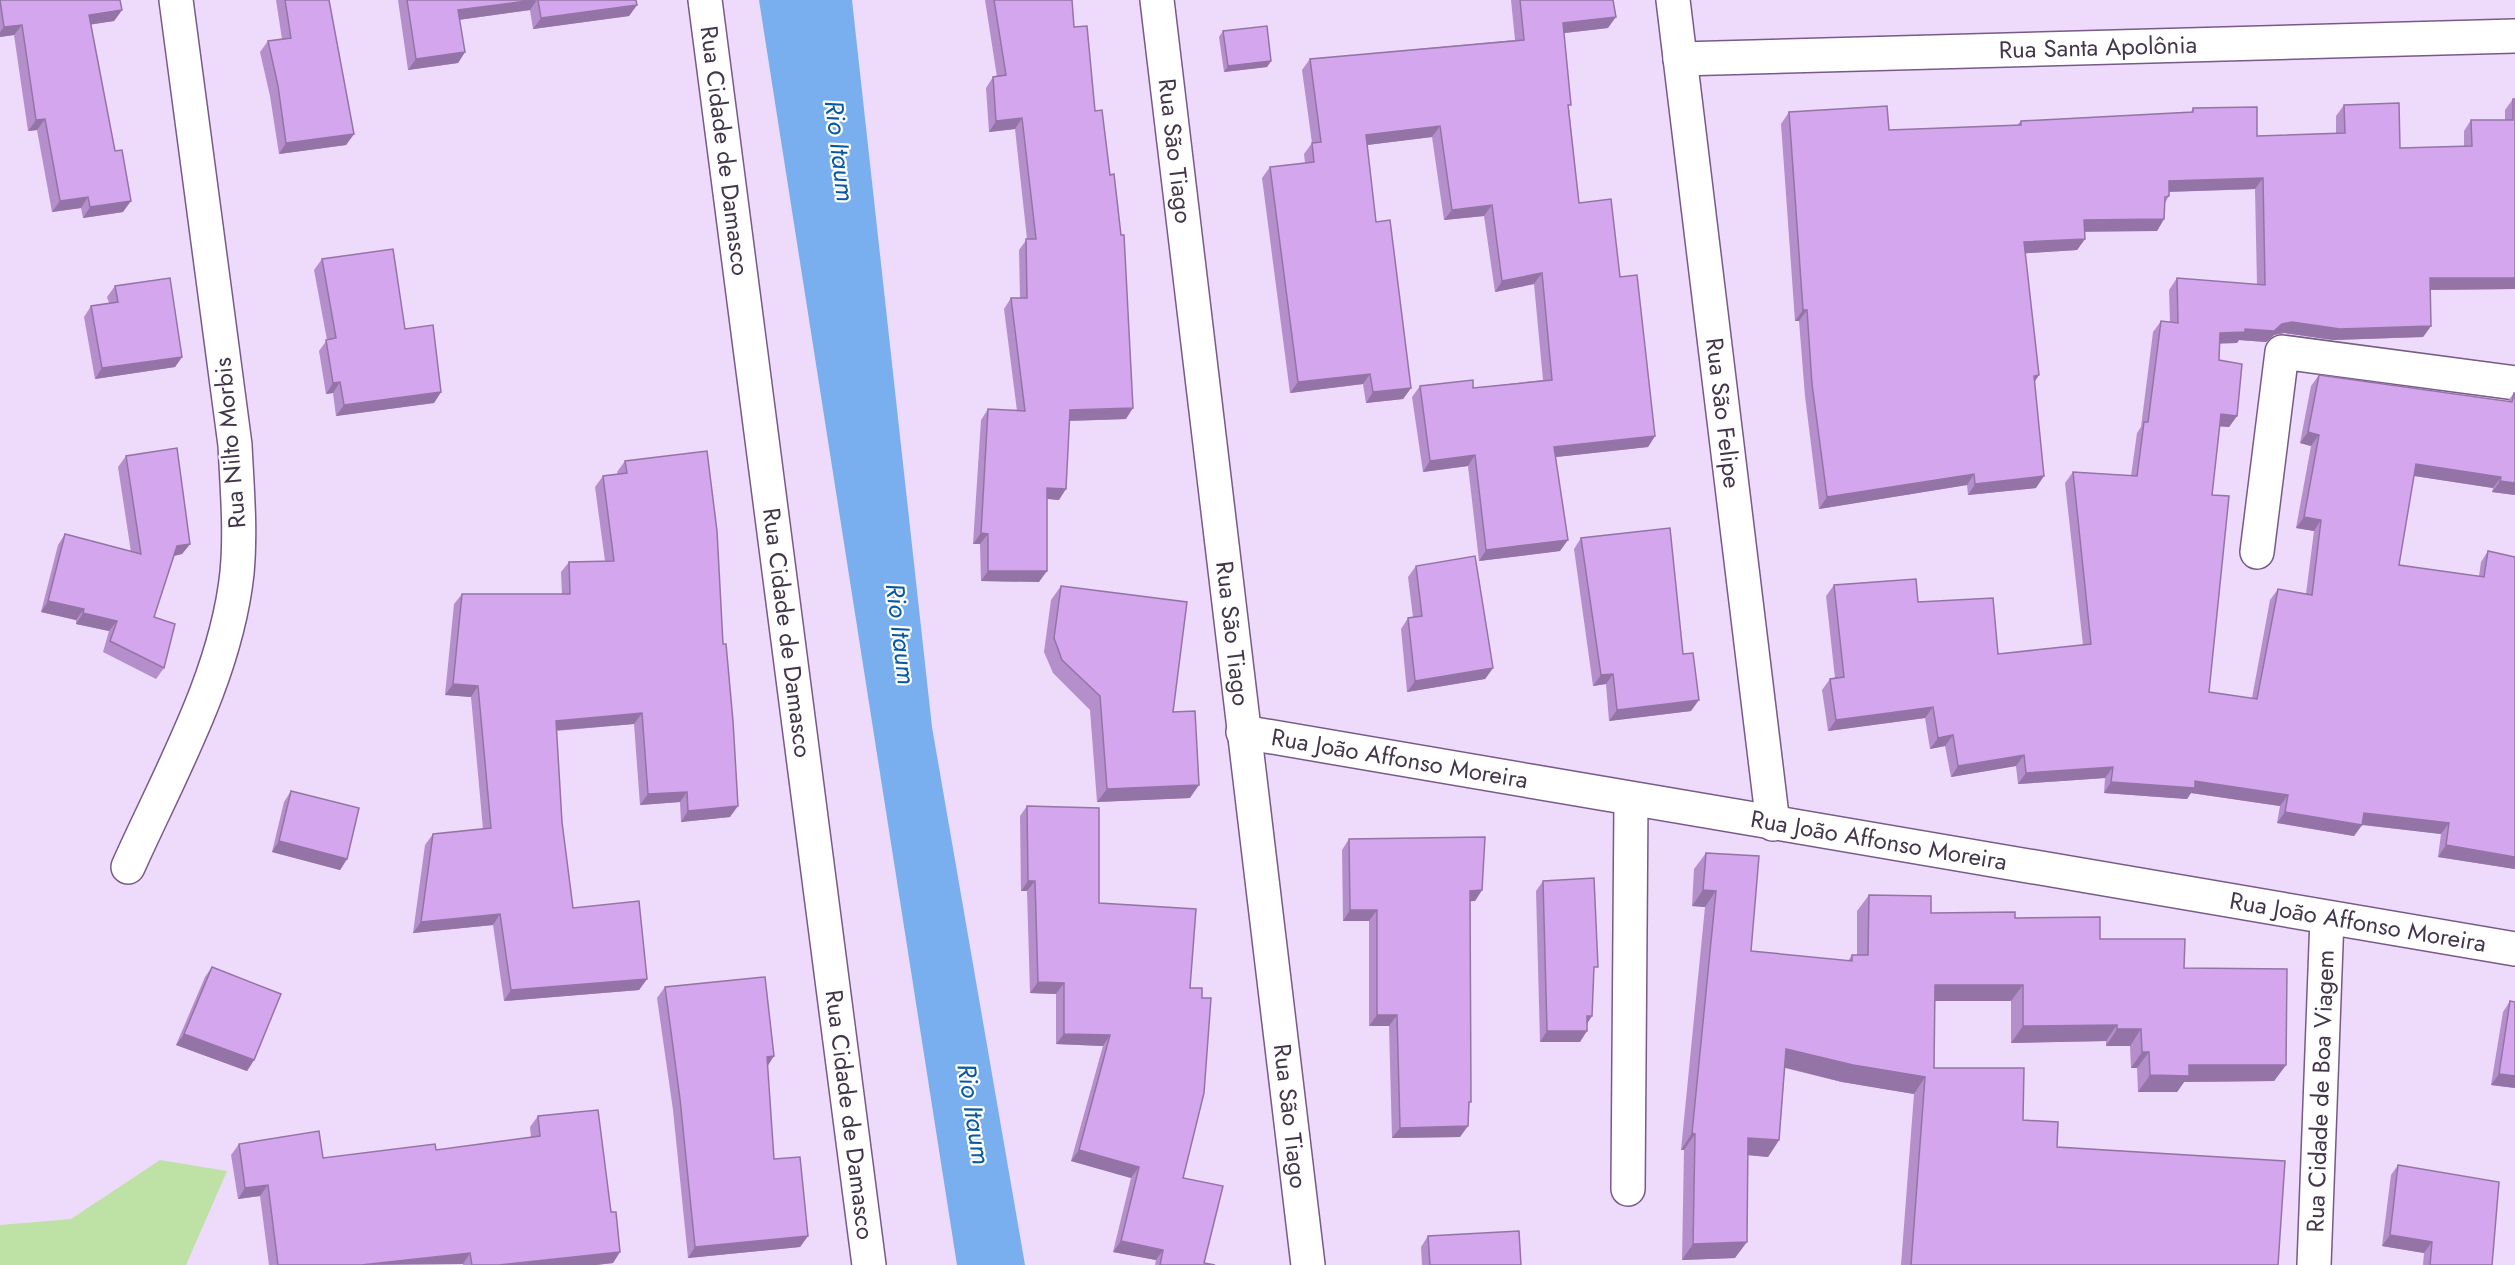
<svg xmlns="http://www.w3.org/2000/svg" width="2515" height="1265" font-family="Jost,sans-serif">
	<style>
		.green { fill: #bee1a6 }
		.water { fill: #79afee }
		.lines { fill: none; stroke-linecap: round; stroke-linejoin: round }
		.minor-casing { stroke: #785a89; stroke-width: 36 }
		.minor { stroke: #fff; stroke-width: 33 }
		.wall { fill: #b58fcc }
		.shaded-wall { fill: #9474a6 }
		.building { fill: #d3a6ed; stroke: #9474a6; stroke-width: 1.5 }
		.labels { text-anchor: middle; stroke-width: 4.5; stroke-linejoin: round; paint-order: stroke }
		.street-label { font-size: 24px; fill: #43354b; stroke: #fff }
		.water-label { font-size: 26px; font-style: italic; fill: #0658a2; stroke: #fff }
	</style>
	<rect width="100%" height="100%" fill="#eedafa"/>
	<polygon class="green" points="160,1160 227,1171 186,1265 0,1265 0,1225 71,1219"/>
	<polygon class="water" points="759,0 852,0 932,727 1025,1265 957,1265"/>
	<g class="lines">
		<defs>
			<g id="minor">
				<path id="s1" d="M 705,0 L 869,1265"/>
				<path id="s2" d="M 1157,0 L 1308,1265"/>
				<path id="s3" d="M 1673,0 L 1773,824"/>
				<path id="s4" d="M 1680,59 L 2515,36"/>
				<polyline points="2257,552 2282,352 2515,383"/>
				<path id="s5" d="M 1243,732 L 2515,949"/>
				<path d="M 128,867 C 170,773 226,676 237,573 C 241,530 237,487 235,445 L 176,0"/>
				<polyline points="1628,1189 1631,800"/>
				<path id="s6" d="M 2314,1265 L 2327,918"/>
			</g>
		</defs>
		<use href="#minor" class="minor-casing"/>
		<use href="#minor" class="minor"/>
	</g>
	<g class="wall">
		<polygon points="0,0 122,10 114,21 91,24 123,212 83,218 81,208 52,212 37,130 28,131 14,35 0,37"/>
		<polygon points="276,0 329,0 354,134 346,145 279,154 270,96 260,52 268,41 282,39"/>
		<polygon points="398,0 636,0 637,5 629,16 533,29 530,10 459,20 465,52 458,63 408,70"/>
		<polygon points="985,0 1072,0 1074,27 1126,419 1070,421 1059,500 1047,499 1039,582 981,581 980,544 973,544 981,420 988,409 1017,411 1004,309 1011,298 1020,298 1019,250 1027,239 1015,129 989,132 986,88 993,77 997,77"/>
		<polygon points="1511,0 1613,0 1608,28 1564,33 1569,108 1579,203 1620,277 1655,436 1648,447 1556,457 1560,551 1479,561 1468,466 1423,472 1412,397 1420,386 1473,388 1543,380 1534,284 1495,292 1484,216 1444,220 1432,137 1367,145 1376,222 1411,388 1403,399 1366,403 1363,384 1290,393 1262,178 1270,167 1305,163 1304,154 1312,143 1302,70 1310,59 1515,40"/>
		<polygon points="1223,31 1271,61 1267,67 1224,72 1219,37"/>
		<polygon points="2513,99 2515,289 2430,290 2431,326 2423,337 2333,340 2284,333 2274,335 2266,342 2239,340 2237,343 2219,343 2219,360 2237,416 2229,427 2220,426 2212,495 2209,692 2252,698 2270,600 2278,589 2306,594 2314,531 2296,528 2311,446 2300,443 2311,386 2319,375 2507,402 2514,393 2515,393 2515,495 2492,492 2493,488 2414,476 2399,565 2479,576 2481,562 2488,551 2515,869 2438,857 2441,834 2362,825 2354,836 2277,823 2280,806 2191,793 2187,799 2104,793 2105,778 2018,784 2016,766 1951,777 1945,746 1930,749 1925,718 1828,731 1822,690 1830,679 1835,678 1826,596 1834,585 1918,602 1998,654 2083,645 2065,483 2073,472 2131,476 2137,433 2141,427 2153,332 2161,321 2170,322 2169,290 2177,278 2257,285 2255,189 2169,192 2169,196 2165,203 2164,219 2157,231 2084,231 2085,239 2077,250 2025,253 2035,382 2036,488 1968,495 1967,485 1819,509 1805,396 1799,321 1795,321 1781,124 1789,112 1889,130 2017,125 2021,121 2191,112 2193,108 2257,136 2336,133 2336,116 2344,105 2400,148 2464,146 2464,131 2471,120 2505,120 2505,110"/>
		<polygon points="322,259 405,329 441,392 434,403 336,416 333,393 326,394 319,351 327,340 314,270"/>
		<polygon points="115,286 182,357 175,367 95,379 84,317 91,306 109,303 107,297"/>
		<polygon points="126,456 190,544 182,554 174,556 154,617 164,668 156,679 103,652 109,631 76,624 76,620 41,612 58,545 65,534 131,552 118,467"/>
		<polygon points="625,461 730,817 681,822 680,802 640,805 634,724 556,731 562,822 573,908 647,979 639,990 504,1001 493,925 413,933 425,845 433,834 483,829 471,697 445,695 454,604 462,594 562,594 561,572 569,562 605,561 595,487 603,476 618,474 617,472"/>
		<polygon points="1581,538 1683,654 1691,711 1609,721 1606,684 1593,686 1574,549"/>
		<polygon points="1416,566 1493,668 1485,679 1407,692 1401,629 1408,618 1413,617 1408,577"/>
		<polygon points="1061,586 1173,712 1190,798 1097,802 1090,710 1053,673 1044,652 1051,600"/>
		<polygon points="291,791 347,859 340,870 272,852 284,802"/>
		<polygon points="1027,806 1099,903 1190,988 1183,1178 1204,1263 1215,1265 1155,1265 1156,1260 1113,1252 1131,1178 1071,1161 1103,1046 1056,1044 1056,994 1030,993 1027,891 1021,891 1020,816"/>
		<polygon points="1349,839 1482,890 1475,901 1470,901 1469,1105 1460,1137 1392,1138 1389,1026 1369,1026 1369,921 1343,921 1342,850"/>
		<polygon points="1706,853 1751,951 1848,961 1852,955 1857,955 1857,911 1869,895 1931,913 2015,918 2100,939 2184,968 2286,1065 2274,1081 2184,1082 2177,1092 2138,1092 2137,1068 2131,1068 2130,1046 2106,1046 2106,1041 2011,1043 2011,1001 1934,1001 1934,1068 2023,1120 2057,1147 2278,1265 1901,1265 1914,1094 1842,1082 1785,1068 1779,1140 1768,1157 1748,1155 1735,1258 1682,1260 1684,1150 1681,1150 1705,907 1692,906 1694,869"/>
		<polygon points="1543,881 1593,973 1592,1016 1587,1023 1580,1042 1540,1042 1536,891"/>
		<polygon points="212,967 254,1060 247,1071 176,1045 205,977"/>
		<polygon points="665,987 767,1066 774,1159 808,1236 800,1247 688,1258 673,1110 657,998"/>
		<polygon points="2510,1001 2515,1088 2491,1085 2503,1012"/>
		<polygon points="538,1116 611,1212 620,1252 613,1263 596,1265 463,1265 463,1264 269,1265 260,1196 238,1199 231,1155 239,1144 323,1158 436,1150 531,1137 530,1127"/>
		<polygon points="2398,1165 2492,1265 2423,1265 2424,1253 2382,1246 2391,1175"/>
		<polygon points="1428,1236 1521,1265 1422,1265 1421,1247"/>
	</g>
	<g class="shaded-wall">
		<polygon points="537,0 530,10 450,21 458,10"/>
		<polygon points="637,5 629,16 533,29 541,18"/>
		<polygon points="122,10 114,21 82,26 89,15"/>
		<polygon points="1616,17 1608,28 1556,34 1563,23"/>
		<polygon points="22,25 14,35 0,37 0,32 4,27"/>
		<polygon points="465,52 458,63 408,70 416,59"/>
		<polygon points="1271,61 1267,67 1224,72 1228,66"/>
		<polygon points="1022,118 1015,129 989,132 996,121"/>
		<polygon points="45,119 37,130 28,131 36,120"/>
		<polygon points="1440,126 1432,137 1359,146 1366,135"/>
		<polygon points="354,134 346,145 279,154 286,143"/>
		<polygon points="2263,178 2255,189 2161,192 2169,181"/>
		<polygon points="88,197 81,208 52,212 60,201"/>
		<polygon points="131,201 123,212 83,218 90,207"/>
		<polygon points="1492,205 1484,216 1444,220 1452,210"/>
		<polygon points="2164,219 2157,231 2076,232 2084,220"/>
		<polygon points="2085,239 2077,250 2016,254 2024,242"/>
		<polygon points="1542,273 1534,284 1495,292 1502,281"/>
		<polygon points="2430,278 2515,278 2515,289 2422,290"/>
		<polygon points="1803,310 1807,310 1799,321 1795,321"/>
		<polygon points="2292,322 2431,326 2423,337 2333,340 2284,333 2274,335 2266,342 2239,340 2237,343 2212,344 2220,333"/>
		<polygon points="182,357 175,367 95,379 102,368"/>
		<polygon points="1370,374 1363,384 1290,393 1298,382"/>
		<polygon points="2039,375 2032,386 2034,376"/>
		<polygon points="340,382 333,393 326,394 333,383"/>
		<polygon points="1411,388 1403,399 1366,403 1373,392"/>
		<polygon points="441,392 434,403 336,416 344,405"/>
		<polygon points="1133,408 1126,419 1063,421 1070,410"/>
		<polygon points="2221,414 2237,416 2229,427 2213,426"/>
		<polygon points="2308,432 2319,435 2311,446 2300,443"/>
		<polygon points="1655,436 1648,447 1547,458 1554,447"/>
		<polygon points="1475,455 1468,466 1423,472 1430,461"/>
		<polygon points="2416,464 2501,477 2493,488 2408,475"/>
		<polygon points="1974,474 1967,485 1819,509 1827,497"/>
		<polygon points="2044,476 2036,488 1968,495 1975,484"/>
		<polygon points="2500,481 2515,483 2515,495 2492,492"/>
		<polygon points="1047,488 1066,489 1059,500 1040,498"/>
		<polygon points="2304,517 2321,520 2314,531 2296,528"/>
		<polygon points="981,533 988,534 980,544 973,544"/>
		<polygon points="1568,540 1560,551 1479,561 1486,550"/>
		<polygon points="190,544 182,554 169,557 177,546"/>
		<polygon points="988,571 1047,571 1039,582 981,581"/>
		<polygon points="48,601 84,609 76,620 41,612"/>
		<polygon points="83,613 117,621 109,631 76,624"/>
		<polygon points="1493,668 1485,679 1407,692 1415,681"/>
		<polygon points="1613,674 1606,684 1593,686 1601,675"/>
		<polygon points="453,684 478,686 471,697 445,695"/>
		<polygon points="1699,700 1691,711 1609,721 1617,710"/>
		<polygon points="1933,707 1925,718 1828,731 1836,720"/>
		<polygon points="642,713 634,724 548,731 556,721"/>
		<polygon points="1953,735 1945,746 1930,749 1938,738"/>
		<polygon points="2024,755 2016,766 1951,777 1958,766"/>
		<polygon points="2113,767 2105,778 2018,784 2026,773"/>
		<polygon points="2195,781 2288,795 2280,806 2191,793 2187,799 2104,793 2111,782"/>
		<polygon points="1199,785 1190,798 1097,802 1107,789"/>
		<polygon points="687,792 680,802 640,805 648,794"/>
		<polygon points="738,806 730,817 681,822 688,811"/>
		<polygon points="2285,812 2362,825 2354,836 2277,823"/>
		<polygon points="2364,813 2449,823 2441,834 2356,824"/>
		<polygon points="279,841 347,859 340,870 272,852"/>
		<polygon points="2446,845 2515,857 2515,869 2438,857"/>
		<polygon points="1028,881 1035,881 1027,891 1021,891"/>
		<polygon points="1482,890 1475,901 1462,902 1470,891"/>
		<polygon points="1703,890 1716,891 1705,907 1692,906"/>
		<polygon points="1350,910 1377,910 1369,921 1343,921"/>
		<polygon points="500,914 493,925 413,933 421,922"/>
		<polygon points="647,979 639,990 504,1001 511,990"/>
		<polygon points="1038,982 1064,983 1056,994 1030,993"/>
		<polygon points="1935,985 2023,985 2011,1001 1923,1001"/>
		<polygon points="1377,1015 1397,1015 1389,1026 1369,1026"/>
		<polygon points="1587,1016 1592,1016 1585,1027"/>
		<polygon points="2117,1025 2106,1041 2011,1043 2023,1026"/>
		<polygon points="2117,1029 2141,1029 2130,1046 2106,1046"/>
		<polygon points="1547,1031 1587,1031 1580,1042 1540,1042"/>
		<polygon points="184,1034 254,1060 247,1071 176,1045"/>
		<polygon points="1064,1034 1110,1035 1103,1046 1056,1044"/>
		<polygon points="1786,1049 1925,1077 1914,1094 1842,1082 1775,1065"/>
		<polygon points="2142,1052 2149,1052 2137,1068 2131,1068"/>
		<polygon points="774,1056 767,1067 767,1057"/>
		<polygon points="2189,1065 2286,1065 2274,1081 2184,1082 2177,1092 2138,1092 2150,1075"/>
		<polygon points="2499,1074 2515,1076 2515,1088 2491,1085"/>
		<polygon points="1468,1126 1460,1137 1392,1138 1400,1128"/>
		<polygon points="1692,1133 1695,1134 1684,1150 1681,1150"/>
		<polygon points="1748,1138 1779,1140 1768,1157 1736,1154"/>
		<polygon points="1079,1150 1139,1167 1131,1178 1071,1161"/>
		<polygon points="268,1185 260,1196 238,1199 245,1188"/>
		<polygon points="2390,1235 2432,1242 2424,1253 2382,1246"/>
		<polygon points="808,1236 800,1247 688,1258 695,1247"/>
		<polygon points="1121,1241 1163,1250 1156,1260 1113,1252"/>
		<polygon points="1747,1242 1735,1258 1682,1260 1693,1244"/>
		<polygon points="620,1252 613,1263 596,1265 499,1265"/>
		<polygon points="470,1253 463,1264 361,1265"/>
	</g>
	<g class="building">
		<polygon points="0,0 120,0 122,10 89,15 115,151 122,150 131,201 90,207 88,197 60,201 45,119 36,120 22,25 4,27"/>
		<polygon points="285,0 329,0 354,134 286,143 278,86 268,41 291,38"/>
		<polygon points="407,0 534,0 458,10 465,52 416,59"/>
		<polygon points="538,0 636,0 637,5 541,18"/>
		<polygon points="994,0 1072,0 1074,27 1087,26 1095,111 1102,110 1110,175 1114,174 1121,235 1124,235 1133,408 1070,410 1066,489 1047,488 1047,571 988,571 988,534 981,533 988,409 1025,411 1011,298 1027,298 1026,239 1036,239 1022,118 996,121 993,77 1006,75"/>
		<polygon points="1520,0 1613,0 1616,17 1563,23 1571,105 1568,105 1579,203 1611,199 1620,277 1637,275 1655,436 1554,447 1568,540 1486,550 1475,455 1430,461 1420,386 1473,380 1473,388 1552,380 1542,273 1502,281 1492,205 1452,210 1440,126 1366,135 1376,222 1390,220 1411,388 1373,392 1370,374 1298,382 1270,167 1314,162 1312,143 1321,142 1310,59 1524,40"/>
		<polygon points="1267,26 1271,61 1228,66 1223,31"/>
		<polygon points="2513,99 2515,99 2515,278 2430,278 2431,326 2340,329 2292,322 2282,324 2274,331 2245,329 2245,332 2220,333 2219,360 2242,364 2237,416 2221,414 2212,495 2229,496 2209,692 2257,699 2278,589 2312,595 2321,520 2304,517 2319,435 2308,432 2319,375 2512,402 2514,393 2515,393 2515,483 2500,481 2501,477 2416,464 2399,565 2484,577 2488,551 2515,557 2515,857 2446,845 2449,823 2364,813 2362,825 2285,812 2288,795 2195,781 2195,788 2111,782 2113,767 2026,773 2024,755 1958,766 1953,735 1938,738 1933,707 1836,720 1830,679 1844,677 1834,585 1916,579 1918,602 1993,598 1998,654 2091,644 2073,472 2137,476 2144,422 2148,422 2161,321 2178,323 2177,278 2265,285 2263,178 2169,181 2169,196 2165,197 2164,219 2084,220 2085,239 2024,242 2039,375 2034,376 2044,476 1975,484 1974,474 1827,497 1812,384 1807,310 1803,310 1789,112 1887,106 1889,130 2021,125 2021,121 2193,112 2193,108 2257,107 2257,136 2345,133 2344,105 2399,103 2400,148 2472,146 2471,120 2513,120"/>
		<polygon points="393,249 405,329 433,325 441,392 344,405 340,382 333,383 326,340 336,338 322,259"/>
		<polygon points="170,278 182,357 102,368 91,306 118,302 115,286"/>
		<polygon points="177,448 190,544 177,546 154,617 175,624 164,668 110,641 117,621 83,613 84,609 48,601 65,534 141,554 126,456"/>
		<polygon points="707,451 717,531 723,644 726,644 733,721 738,806 688,811 687,792 648,794 642,713 556,721 562,822 573,908 639,901 647,979 511,990 500,914 421,922 433,834 491,828 478,686 453,684 462,594 570,594 569,562 614,561 603,476 627,473 625,461"/>
		<polygon points="1670,528 1683,654 1693,653 1699,700 1617,710 1613,674 1601,675 1581,538"/>
		<polygon points="1475,556 1493,668 1415,681 1408,618 1422,616 1416,566"/>
		<polygon points="1061,586 1187,602 1173,712 1195,711 1199,785 1107,789 1100,696 1062,660 1054,638"/>
		<polygon points="291,791 359,808 347,859 279,841"/>
		<polygon points="1027,806 1099,808 1099,903 1196,909 1190,988 1202,988 1202,998 1211,998 1204,1093 1183,1178 1223,1186 1204,1263 1215,1265 1160,1265 1163,1250 1121,1241 1139,1167 1079,1150 1110,1035 1064,1034 1064,983 1038,982 1035,881 1028,881"/>
		<polygon points="1485,837 1482,890 1470,891 1471,1102 1469,1102 1468,1126 1400,1128 1397,1015 1377,1015 1377,910 1350,910 1349,839"/>
		<polygon points="1706,853 1759,856 1751,951 1852,961 1852,955 1868,955 1869,895 1931,896 1931,913 2015,912 2015,918 2100,917 2100,939 2185,939 2184,968 2287,969 2286,1065 2189,1065 2189,1076 2150,1075 2149,1052 2142,1052 2141,1029 2117,1029 2117,1025 2023,1026 2023,985 1935,985 1934,1068 2024,1068 2023,1120 2058,1122 2057,1147 2285,1161 2278,1265 1911,1265 1925,1077 1853,1065 1786,1049 1779,1140 1748,1138 1747,1242 1693,1244 1695,1134 1692,1133 1716,891 1703,890"/>
		<polygon points="1594,878 1598,967 1594,967 1592,1016 1587,1016 1587,1031 1547,1031 1543,881"/>
		<polygon points="212,967 281,994 254,1060 184,1034"/>
		<polygon points="765,977 774,1056 767,1057 774,1159 800,1157 808,1236 695,1247 680,1099 665,987"/>
		<polygon points="2510,1001 2515,1002 2515,1076 2499,1074"/>
		<polygon points="598,1110 611,1212 616,1212 620,1252 499,1265 472,1265 470,1253 361,1265 278,1265 268,1185 245,1188 239,1144 319,1131 323,1158 435,1144 436,1150 540,1136 538,1116"/>
		<polygon points="2398,1165 2499,1182 2492,1265 2430,1265 2432,1242 2390,1235"/>
		<polygon points="1519,1231 1521,1265 1430,1265 1428,1236"/>
	</g>
	<g class="labels">
		<g class="street-label">
			<text dy="8" stroke="none"><textPath href="#s4" startOffset="418">Rua Santa Apolônia</textPath></text>
			<text dy="8" stroke="none"><textPath href="#s1" startOffset="152">Rua Cidade de Damasco</textPath></text>
			<text dy="8" stroke="none"><textPath href="#s2" startOffset="152">Rua São Tiago</textPath></text>
			<text dy="8" stroke="none"><textPath href="#s3" startOffset="416">Rua São Felipe</textPath></text>
			<text transform="translate(230 443) rotate(-95)" y="8">Rua Nilto Morbis</text>
			<text dy="8" stroke="none"><textPath href="#s1" startOffset="638">Rua Cidade de Damasco</textPath></text>
			<text dy="8" stroke="none"><textPath href="#s2" startOffset="638">Rua São Tiago</textPath></text>
			<text dy="8" stroke="none"><textPath href="#s5" startOffset="159">Rua João Affonso Moreira</textPath></text>
			<text dy="8" stroke="none"><textPath href="#s5" startOffset="645">Rua João Affonso Moreira</textPath></text>
			<text dy="8" stroke="none"><textPath href="#s5" startOffset="1131">Rua João Affonso Moreira</textPath></text>
			<text dy="8" stroke="none"><textPath href="#s6" startOffset="174">Rua Cidade de Boa Viagem</textPath></text>
			<text dy="8" stroke="none"><textPath href="#s1" startOffset="1124">Rua Cidade de Damasco</textPath></text>
			<text dy="8" stroke="none"><textPath href="#s2" startOffset="1124">Rua São Tiago</textPath></text>
		</g>
		<g class="water-label">
			<text transform="translate(840 151) rotate(83)" y="9">Rio Itaum</text>
			<text transform="translate(901 634) rotate(83)" y="9">Rio Itaum</text>
			<text transform="translate(974 1114) rotate(81)" y="9">Rio Itaum</text>
		</g>
	</g>
</svg>
